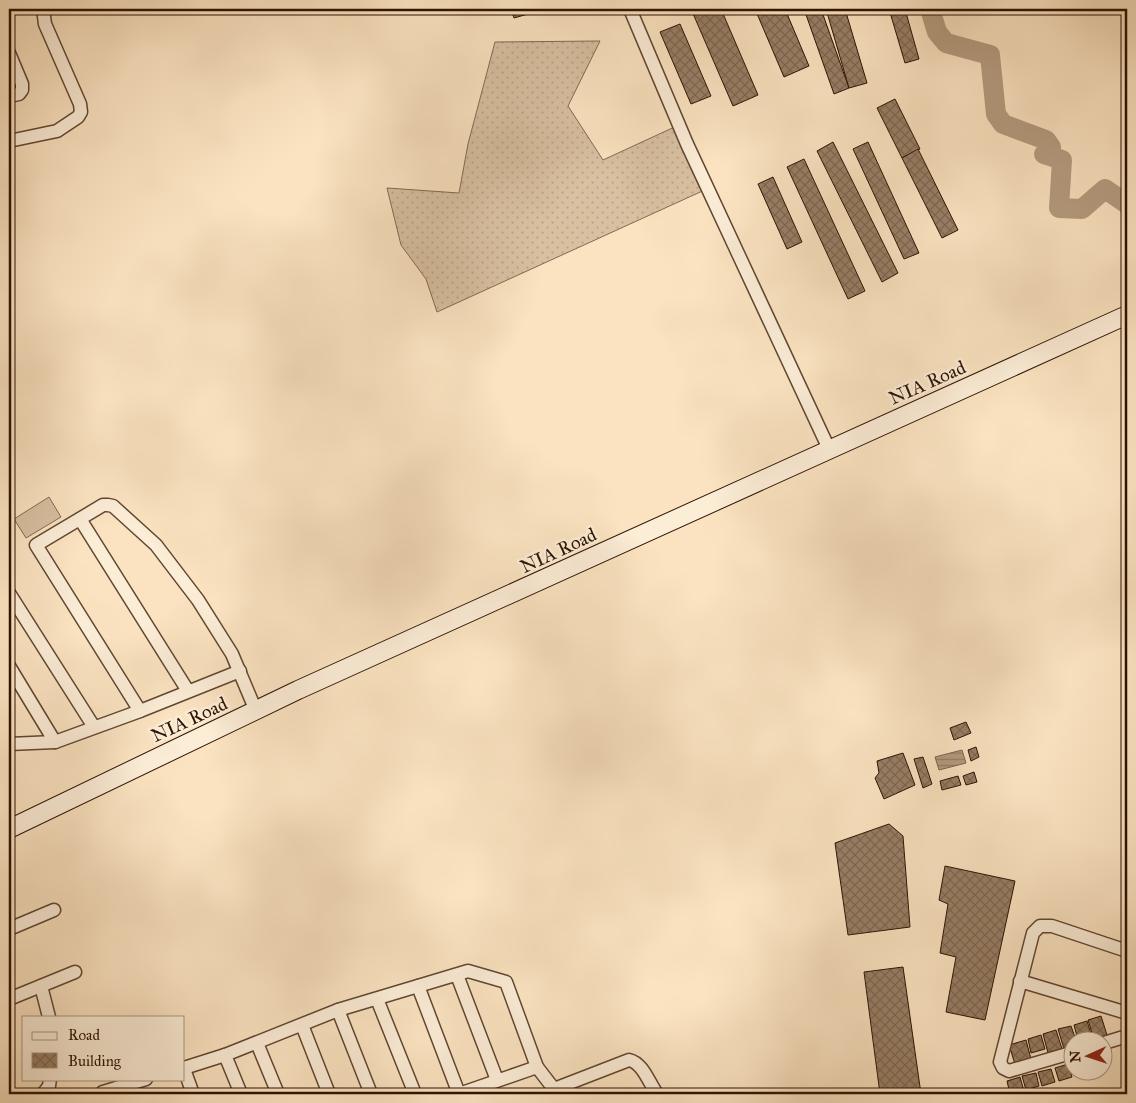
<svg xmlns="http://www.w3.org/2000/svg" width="1136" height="1103" font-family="'IM FELL Great Primer',serif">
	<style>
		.grass { fill: url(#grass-dots); stroke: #826a52 }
		.park { fill: #d8c0a1; stroke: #826a52 }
		.water { fill: url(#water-rules); stroke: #7f654e }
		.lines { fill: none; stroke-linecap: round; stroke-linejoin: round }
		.river { stroke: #b59c80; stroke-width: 20 }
		.building { fill: url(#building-cross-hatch); stroke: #2d1303 }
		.street-casing { stroke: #604732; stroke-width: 15 }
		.secondary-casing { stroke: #2d1303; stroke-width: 20 }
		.street { stroke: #fcedd7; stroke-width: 12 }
		.secondary { stroke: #fcedd7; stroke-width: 18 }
		.labels { text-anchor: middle; stroke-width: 5; stroke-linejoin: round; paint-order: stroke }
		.street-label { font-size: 19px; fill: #2d1303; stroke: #fcedd7 }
	</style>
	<defs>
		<pattern id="grass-dots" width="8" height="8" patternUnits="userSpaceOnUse" patternTransform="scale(1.25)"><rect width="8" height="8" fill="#d8c0a1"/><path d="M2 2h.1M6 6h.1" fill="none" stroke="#baa489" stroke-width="1.8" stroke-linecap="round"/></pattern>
		<pattern id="water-rules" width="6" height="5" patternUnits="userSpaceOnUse" patternTransform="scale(1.25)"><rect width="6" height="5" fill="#b59c80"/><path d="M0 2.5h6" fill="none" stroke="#947e67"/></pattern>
		<pattern id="building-cross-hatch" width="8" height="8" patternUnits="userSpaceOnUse" patternTransform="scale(1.25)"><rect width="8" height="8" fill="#987f66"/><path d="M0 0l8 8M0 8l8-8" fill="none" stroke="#7c6752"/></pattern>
	</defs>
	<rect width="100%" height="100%" fill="#fbe3c1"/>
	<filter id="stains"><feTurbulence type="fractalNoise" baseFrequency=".004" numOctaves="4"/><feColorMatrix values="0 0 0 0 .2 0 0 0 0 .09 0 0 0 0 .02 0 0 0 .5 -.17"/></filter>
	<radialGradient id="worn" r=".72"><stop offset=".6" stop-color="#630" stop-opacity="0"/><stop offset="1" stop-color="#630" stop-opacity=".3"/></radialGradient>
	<polygon class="grass" points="600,41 568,106 603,160 681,124 709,188 437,312 426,279 401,245 387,188 459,193 468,144 495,42"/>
	<polygon class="park" points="49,497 61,517 26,538 14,519"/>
	<polygon class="water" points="962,750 966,763 939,770 935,757"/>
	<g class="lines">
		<polyline class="river" points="930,9 937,32 946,43 990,55 996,114 1003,124 1046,140 1051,147 1044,154 1062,160 1059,208 1082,209 1105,189 1127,204"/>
	</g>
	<g class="building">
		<polygon points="511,9 534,9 535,12 514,18"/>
		<polygon points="691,9 721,9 758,95 733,106"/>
		<polygon points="755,9 785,9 809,66 784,77"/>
		<polygon points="804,9 821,9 849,88 834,94"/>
		<polygon points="826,9 845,9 867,83 849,88"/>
		<polygon points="889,9 905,9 919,59 905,63"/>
		<polygon points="680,24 711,96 691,104 660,32"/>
		<polygon points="895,99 920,149 902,158 877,108"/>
		<polygon points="833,142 898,273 882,282 817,151"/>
		<polygon points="868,142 919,253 904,259 853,149"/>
		<polygon points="918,149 958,230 942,238 902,158"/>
		<polygon points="804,159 865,291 848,299 787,167"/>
		<polygon points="773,177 802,242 787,249 758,184"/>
		<polygon points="966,722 971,733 954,740 950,728"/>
		<polygon points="976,747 979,757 971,761 968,750"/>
		<polygon points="903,753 915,785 884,799 875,778 879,773 877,761"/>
		<polygon points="923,757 932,784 923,788 914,759"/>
		<polygon points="974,772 977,782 966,785 963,776"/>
		<polygon points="958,776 961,785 942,790 940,781"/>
		<polygon points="889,824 903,836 910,927 848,935 835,843"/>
		<polygon points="945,866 1015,881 985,1020 946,1012 956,957 940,953 948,904 939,900"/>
		<polygon points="903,967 921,1094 880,1094 864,972"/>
		<polygon points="1101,1016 1107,1035 1094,1039 1088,1020"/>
		<polygon points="1087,1021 1093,1040 1078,1040 1074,1025"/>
		<polygon points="1071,1026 1076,1040 1074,1040 1074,1046 1064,1049 1058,1029"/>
		<polygon points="1056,1030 1062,1049 1048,1053 1043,1034"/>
		<polygon points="1041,1035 1045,1049 1031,1053 1028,1039"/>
		<polygon points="1026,1040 1031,1059 1015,1064 1009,1045"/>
		<polygon points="1074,1061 1074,1070 1088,1072 1075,1076 1071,1062"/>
		<polygon points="1068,1064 1072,1077 1059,1081 1055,1068"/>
		<polygon points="1051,1069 1055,1082 1042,1086 1038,1072"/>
		<polygon points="1036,1073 1039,1086 1026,1090 1022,1076"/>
		<polygon points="1020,1077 1024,1091 1010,1094 1007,1081"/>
	</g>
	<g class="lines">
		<defs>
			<g id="street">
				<polyline points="630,9 687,144 829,449"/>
				<polyline points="9,53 22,84 22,90 19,94 9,96"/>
				<polyline points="9,141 57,131 78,117 81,112 80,104 45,24 43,9"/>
				<polyline points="80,519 188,691"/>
				<polyline points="9,593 94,727"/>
				<polyline points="9,666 55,742"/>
				<polyline points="140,711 36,545 103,505 108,505 113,506 156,545 198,600 232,654 256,711"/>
				<polyline points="9,744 55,742 140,711 240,671"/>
				<polyline points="9,929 54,910"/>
				<polyline points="457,975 497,1080"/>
				<polyline points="1020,981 1127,1013"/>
				<polyline points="41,986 49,1017"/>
				<polyline points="418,986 459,1094"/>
				<polyline points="9,999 75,972"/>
				<polyline points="377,999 415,1094"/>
				<polyline points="338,1010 371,1094"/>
				<polyline points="302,1025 329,1094"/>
				<polyline points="257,1043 278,1094"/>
				<polyline points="1104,1043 1127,1036"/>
				<polyline points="1074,1052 1009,1071 1003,1068 1000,1062 1033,933 1040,926 1052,926 1127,951"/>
				<polyline points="184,1068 225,1055"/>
				<polyline points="184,1069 193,1094"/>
				<polyline points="43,1094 49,1086 50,1079"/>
				<polyline points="103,1094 103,1092 146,1079"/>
				<polyline points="241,1094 225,1055 338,1010 468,971 506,982 537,1067 554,1089"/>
				<polyline points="459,1094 537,1067"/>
				<path d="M 557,1094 L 554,1089 L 629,1060 C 643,1063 649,1083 657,1094"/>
			</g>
			<polyline id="secondary" points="9,829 298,690 1127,315"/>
		</defs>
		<use href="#street" class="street-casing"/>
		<use href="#secondary" class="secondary-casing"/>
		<use href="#street" class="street"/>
		<use href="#secondary" class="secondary"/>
	</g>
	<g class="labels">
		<g class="street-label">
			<text transform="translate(927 382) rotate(-24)" y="7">NIA Road</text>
			<text transform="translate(558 550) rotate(-25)" y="7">NIA Road</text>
			<text transform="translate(189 719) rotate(-25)" y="7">NIA Road</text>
		</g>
	</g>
	<rect width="1136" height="1103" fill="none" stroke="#fbe3c1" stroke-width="30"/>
	<rect x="10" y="10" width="1116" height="1083" fill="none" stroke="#2d1303" stroke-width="2.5"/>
	<rect x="15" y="15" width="1106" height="1073" fill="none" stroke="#2d1303"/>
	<rect x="22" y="1016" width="162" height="65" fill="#fcedd7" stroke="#a99682"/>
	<rect x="32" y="1032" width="25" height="8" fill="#fcedd7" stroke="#a99682"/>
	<text x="68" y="1040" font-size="15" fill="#2d1303">Road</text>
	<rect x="32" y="1053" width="25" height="15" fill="url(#building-cross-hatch)" stroke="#a99682"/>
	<text x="68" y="1066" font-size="15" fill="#2d1303">Building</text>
	<g transform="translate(1088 1056) rotate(267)"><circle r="24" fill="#fcedd7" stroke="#a99682"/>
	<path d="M0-4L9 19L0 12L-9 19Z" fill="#8f2418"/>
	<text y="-8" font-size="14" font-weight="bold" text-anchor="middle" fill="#2d1303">N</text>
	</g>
	<rect width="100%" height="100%" filter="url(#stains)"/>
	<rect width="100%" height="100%" fill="url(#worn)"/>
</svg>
